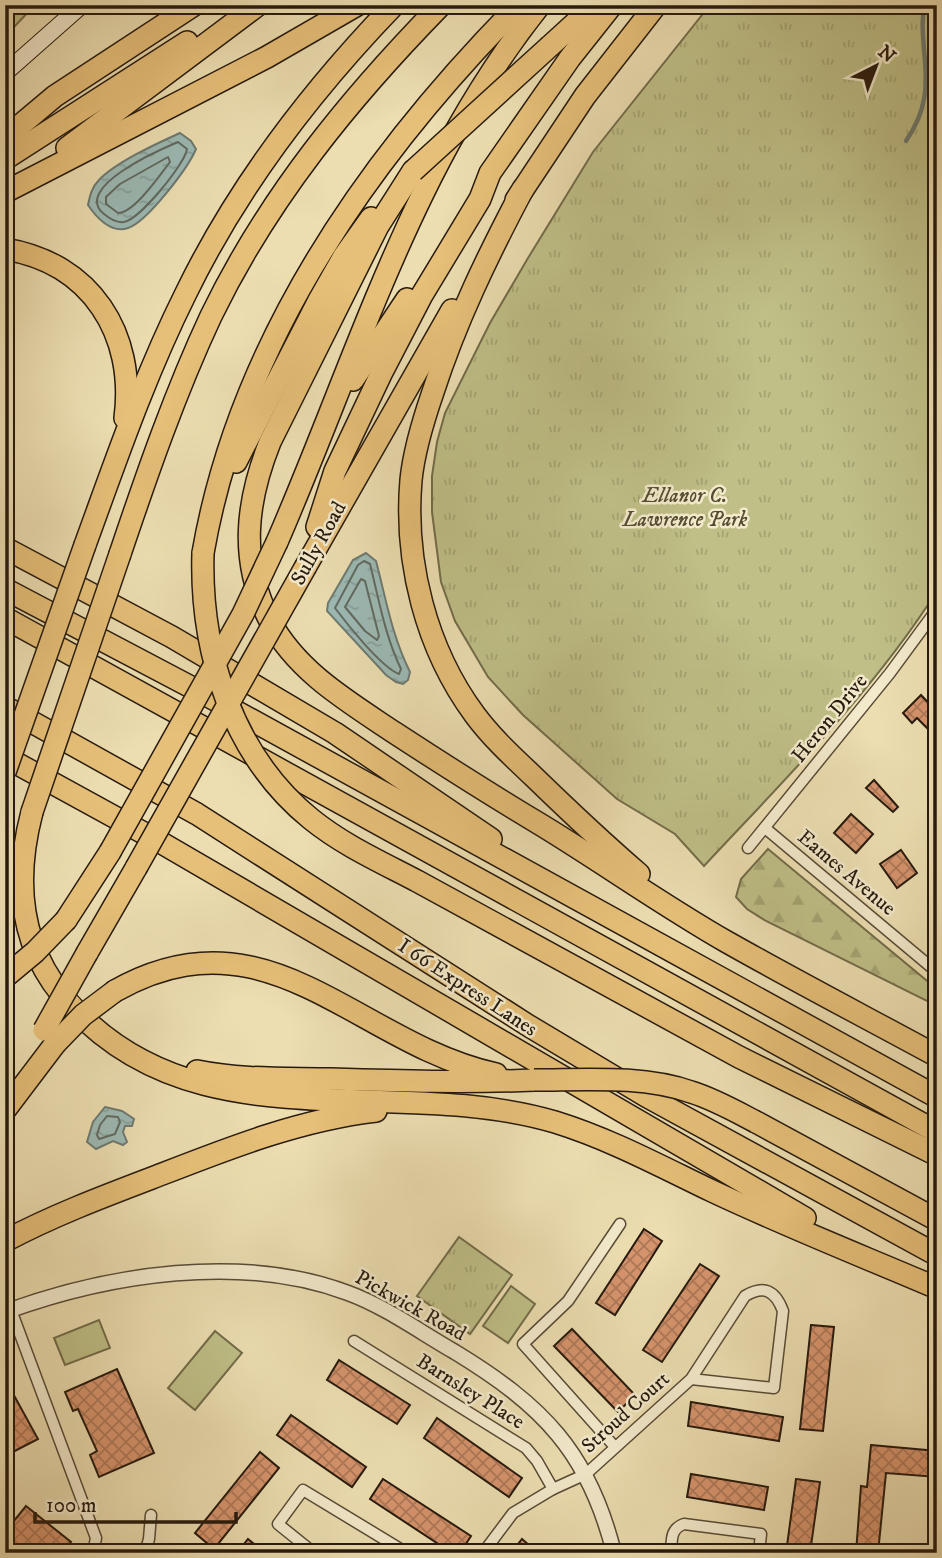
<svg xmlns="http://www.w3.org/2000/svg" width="942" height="1558" font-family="'IM FELL DW Pica',serif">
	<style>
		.green { fill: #bfbf87; stroke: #726c4a; stroke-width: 2 }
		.forest { fill: url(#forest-firs); stroke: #726c4a; stroke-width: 2 }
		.park { fill: url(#park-tufts); stroke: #726c4a; stroke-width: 2 }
		.water { fill: url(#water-ripples); stroke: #6d7a72; stroke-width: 2 }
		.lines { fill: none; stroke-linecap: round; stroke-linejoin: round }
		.shore { stroke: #616a62; stroke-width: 2 }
		.stream { stroke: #6d7a72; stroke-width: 4.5 }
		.building { fill: url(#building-cross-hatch); stroke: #261a0e; stroke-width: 2 }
		.minor-casing { stroke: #584b37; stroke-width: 13 }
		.tertiary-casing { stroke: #584b37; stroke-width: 17 }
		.secondary-casing { stroke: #261a0e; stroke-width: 18 }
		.motorway-casing { stroke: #261a0e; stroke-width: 24 }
		.minor { stroke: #f3eacc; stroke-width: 10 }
		.tertiary { stroke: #f3eacc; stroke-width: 14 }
		.secondary { stroke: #f3eacc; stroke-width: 16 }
		.motorway { stroke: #e6bf78; stroke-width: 21 }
		.motorway-bridge-casing { stroke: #261a0e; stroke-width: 24; stroke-linecap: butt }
		.motorway-bridge { stroke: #e6bf78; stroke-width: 21 }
		.labels { text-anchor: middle; stroke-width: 5; stroke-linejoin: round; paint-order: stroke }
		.park-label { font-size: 21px; font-style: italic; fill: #544c32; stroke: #f3eacc }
		.street-label { font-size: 21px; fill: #261a0e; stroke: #f3eacc }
	</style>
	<defs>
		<pattern id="forest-firs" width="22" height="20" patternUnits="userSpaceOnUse" patternTransform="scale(1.75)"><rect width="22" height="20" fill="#bfbf87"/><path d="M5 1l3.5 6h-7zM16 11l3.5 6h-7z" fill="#a4a473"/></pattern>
		<pattern id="park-tufts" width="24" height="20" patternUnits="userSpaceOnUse" patternTransform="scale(1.75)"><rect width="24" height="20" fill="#bfbf87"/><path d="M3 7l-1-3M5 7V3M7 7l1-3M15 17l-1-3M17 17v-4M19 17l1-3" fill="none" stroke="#a4a473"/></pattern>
		<pattern id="water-ripples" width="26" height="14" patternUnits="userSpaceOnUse" patternTransform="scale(1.75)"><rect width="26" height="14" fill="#9cbab5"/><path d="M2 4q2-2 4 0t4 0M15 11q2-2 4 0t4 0" fill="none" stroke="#869f9a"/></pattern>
		<pattern id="building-cross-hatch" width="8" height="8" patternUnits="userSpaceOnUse" patternTransform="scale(1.75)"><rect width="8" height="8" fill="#d6946d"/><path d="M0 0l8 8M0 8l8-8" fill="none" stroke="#ad7858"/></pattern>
	</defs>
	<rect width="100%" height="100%" fill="#ecdeb1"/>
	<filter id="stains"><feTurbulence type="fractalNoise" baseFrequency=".00286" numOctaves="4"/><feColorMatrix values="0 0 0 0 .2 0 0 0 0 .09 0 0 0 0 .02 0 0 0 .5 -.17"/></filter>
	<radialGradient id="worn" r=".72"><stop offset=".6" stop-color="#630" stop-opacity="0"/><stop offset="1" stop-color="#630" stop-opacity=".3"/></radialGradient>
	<g class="green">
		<polygon points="511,1286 535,1304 508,1343 483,1326"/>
		<polygon points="99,1320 110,1348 65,1365 54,1338"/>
		<polygon points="215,1331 242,1353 195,1410 168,1388"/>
	</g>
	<polygon class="forest" points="768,849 932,985 937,992 937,1006 766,921 747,909 736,897 741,879"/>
	<g class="park">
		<polygon points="5,5 35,5 13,28 5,29"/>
		<path d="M 710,5 L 937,5 L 937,591 C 872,693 786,778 704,866 L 675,834 L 617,799 L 523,715 L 488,677 L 455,621 L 441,582 L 432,512 L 432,476 L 437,442 L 445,413 L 490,323 L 528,258 L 593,152 Z"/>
		<polygon points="459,1237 512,1275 470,1334 417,1296"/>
	</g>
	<g class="water">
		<path d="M 180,133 L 191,141 L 196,149 C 188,168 147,222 128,228 C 111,234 96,217 88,205 C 90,195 92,187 99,180 C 116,162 158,143 180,133 Z"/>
		<path d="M 366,553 L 376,561 C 386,599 392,636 410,672 L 408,680 L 403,684 L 396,682 L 386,675 L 327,611 L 328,603 L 353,560 Z"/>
		<polygon points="105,1107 122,1111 134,1119 132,1126 125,1126 123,1132 127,1142 123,1145 113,1141 96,1149 87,1142 93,1122"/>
	</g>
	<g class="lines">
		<g class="shore">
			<path d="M 178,142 L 187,149 C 185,164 140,219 124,222 C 117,223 110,219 104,214 C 72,188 159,150 178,142 Z"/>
			<path d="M 168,157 L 170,162 C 160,175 134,213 118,213 L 106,204 L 106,197 L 120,184 Z"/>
			<path d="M 364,561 L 370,564 C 379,600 385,636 401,669 L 399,674 C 381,667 347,624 335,608 L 358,565 Z"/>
			<polygon points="361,579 365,581 379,636 377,640 365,631 345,607"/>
			<polygon points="107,1116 118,1117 120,1122 115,1134 99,1139 97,1135 100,1125"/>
		</g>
		<path class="stream" d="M 906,141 C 927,110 928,86 924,50 C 923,34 921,20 925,5"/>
	</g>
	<g class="building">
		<polygon points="921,695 937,712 937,724 930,731 917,718 912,723 903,713"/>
		<polygon points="874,780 898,807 893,812 866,788"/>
		<polygon points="851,814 873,834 856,853 834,833"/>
		<polygon points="901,850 917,873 897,888 880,864"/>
		<polygon points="644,1229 662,1241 615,1315 596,1303"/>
		<polygon points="700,1264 719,1276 662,1362 643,1350"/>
		<polygon points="811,1325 834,1327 823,1431 800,1429"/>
		<polygon points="572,1329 635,1395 618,1412 554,1346"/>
		<polygon points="339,1360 410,1405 397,1424 327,1380"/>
		<polygon points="117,1369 154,1453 99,1477 90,1455 97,1451 78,1409 73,1411 65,1392"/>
		<polygon points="5,1379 38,1439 5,1456"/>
		<polygon points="691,1402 783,1417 779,1441 688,1426"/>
		<polygon points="291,1415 366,1467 352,1487 277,1435"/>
		<polygon points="437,1418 522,1478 509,1497 424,1438"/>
		<polygon points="871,1445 937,1451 937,1477 886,1473 878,1553 856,1553 861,1486 867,1487"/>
		<polygon points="260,1452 279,1468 214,1549 195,1533"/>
		<polygon points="691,1474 768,1487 764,1510 687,1497"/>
		<polygon points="383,1479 471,1536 460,1553 452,1553 370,1499"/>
		<polygon points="796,1479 820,1482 810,1553 786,1553"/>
		<polygon points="26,1506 71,1542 62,1553 5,1553 5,1532"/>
		<polygon points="248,1539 265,1553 237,1553"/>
		<polygon points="522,1539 538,1553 511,1553"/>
	</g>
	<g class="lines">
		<defs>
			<g id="minor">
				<polyline points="765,828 937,972"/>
				<polyline points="748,848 890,673 937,609"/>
				<polyline points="11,1310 96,1538 93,1553"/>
				<polyline points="354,1341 526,1448 537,1461 553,1489"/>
				<polyline points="615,1447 523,1344 568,1301 620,1224"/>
				<polyline points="145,1553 149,1539 151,1515"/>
				<polyline points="314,1553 278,1524 303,1490 407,1553"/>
				<path d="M 483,1553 L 513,1513 L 553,1489 L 586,1474 L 691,1379 L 745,1296 C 764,1285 775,1290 783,1311 L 774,1388 L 691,1379"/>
				<path d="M 671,1553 C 672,1540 670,1529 684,1524 L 761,1534 L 759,1553"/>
			</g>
			<path id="tertiary" d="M 5,1312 C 109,1274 242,1253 348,1293 C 386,1307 420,1332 455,1352 C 542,1405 589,1452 614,1553"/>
			<polyline id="secondary" points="5,73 82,5"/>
			<g id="motorway">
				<polyline points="550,46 595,5"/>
				<polyline points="5,138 55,96 194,5"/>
				<polyline points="67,148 258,5"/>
				<polyline points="5,159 187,42"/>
				<path d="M 413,171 L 378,226 L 270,442 C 246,502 239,561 270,621 C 297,672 349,702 395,733 C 444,765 493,796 543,826 C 605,864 664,906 727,942 C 796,981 867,1018 937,1056"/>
				<path d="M 523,189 C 488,255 456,321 433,392 C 423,421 414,450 411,480 C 404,562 426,649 475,715 C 492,738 514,758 534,777 C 568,810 603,843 639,874"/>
				<polyline points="5,192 267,57 357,5"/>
				<polyline points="516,200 585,96 656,5"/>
				<path d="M 5,249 C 91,263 136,334 125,418"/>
				<polyline points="353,380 407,299"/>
				<polyline points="236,462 318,302 344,256 371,218"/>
				<polyline points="317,527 335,471 381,374 422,295 480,199 490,173 570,58 612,5"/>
				<path d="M 277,542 C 358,356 411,166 540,5"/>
				<path d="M 85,545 C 116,460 145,375 186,293 C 238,186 311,91 394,5"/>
				<polyline points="5,548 172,637 335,733 491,839"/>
				<path d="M 203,553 C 240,339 370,156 519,5"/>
				<path d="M 120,554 C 147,474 175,393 211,316 C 268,198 350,98 441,5"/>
				<polyline points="306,566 452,310"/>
				<polyline points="5,589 208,696 937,1097"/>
				<polyline points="5,618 937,1132"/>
				<polyline points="5,707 197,814 529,1026 646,1096 937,1255"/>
				<polyline points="5,757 160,842 805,1218"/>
				<path d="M 32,812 C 15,877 18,941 62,995 C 188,1149 390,1073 555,1122 C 610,1139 660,1166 712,1191 C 786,1226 862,1256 937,1288"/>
				<polyline points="417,881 739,1057 937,1155"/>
				<polyline points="66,920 110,852"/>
				<polyline points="87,953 136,868"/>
				<path d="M 115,991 C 268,904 357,1044 496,1074"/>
				<path d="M 197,1071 C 241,1080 287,1078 331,1079 C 398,1081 466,1083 534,1080"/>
				<polyline points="5,1110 55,1044"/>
				<polyline points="756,1122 937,1220"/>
				<path d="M 5,1241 C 52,1216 102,1197 152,1178 C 224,1150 298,1120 376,1111"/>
			</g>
		</defs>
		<use href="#minor" class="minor-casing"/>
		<use href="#tertiary" class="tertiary-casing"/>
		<use href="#secondary" class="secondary-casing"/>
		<use href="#motorway" class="motorway-casing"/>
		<use href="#minor" class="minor"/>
		<use href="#tertiary" class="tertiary"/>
		<use href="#secondary" class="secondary"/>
		<use href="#motorway" class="motorway"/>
		<defs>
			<g id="motorway-bridge">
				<polyline points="413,171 550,46"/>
				<path d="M 203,553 C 200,651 232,755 311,819 C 343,845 381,862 417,881"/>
				<polyline points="5,772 85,545"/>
				<polyline points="32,812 120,554"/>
				<polyline points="110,852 243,614 277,542"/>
				<polyline points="136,868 306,566"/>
				<polyline points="5,977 35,952 66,920"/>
				<polyline points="44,1030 87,953"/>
				<polyline points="55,1044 83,1015 115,991"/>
				<path d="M 534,1080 C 585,1080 642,1075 691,1092 C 714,1099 735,1111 756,1122"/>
			</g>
		</defs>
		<use href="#motorway-bridge" class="motorway-bridge-casing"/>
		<use href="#motorway-bridge" class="motorway-bridge"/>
	</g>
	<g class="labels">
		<g class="park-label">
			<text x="685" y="502">Ellanor C.<tspan x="685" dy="24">Lawrence Park</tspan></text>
		</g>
		<g class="street-label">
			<text transform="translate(318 543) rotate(-61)" y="7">Sully Road</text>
			<text transform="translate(829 718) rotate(-51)" y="7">Heron Drive</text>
			<text transform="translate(847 872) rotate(40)" y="7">Eames Avenue</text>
			<text transform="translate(468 987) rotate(33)" y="7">I 66 Express Lanes</text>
			<text transform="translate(411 1305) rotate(29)" y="7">Pickwick Road</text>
			<text transform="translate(471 1391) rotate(32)" y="7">Barnsley Place</text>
			<text transform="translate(625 1412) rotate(-42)" y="7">Stroud Court</text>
		</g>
	</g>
	<rect width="942" height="1558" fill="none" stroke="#ecdeb1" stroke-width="28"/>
	<rect x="7" y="7" width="928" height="1544" fill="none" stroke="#261a0e" stroke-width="3.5"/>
	<rect x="14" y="14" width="914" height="1530" fill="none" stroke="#261a0e" stroke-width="2"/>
	<g transform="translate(876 66) rotate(42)" stroke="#f3eacc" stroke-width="5" paint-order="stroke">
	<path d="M0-5L12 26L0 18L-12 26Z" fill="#261a0e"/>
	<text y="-10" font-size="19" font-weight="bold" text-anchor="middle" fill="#261a0e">N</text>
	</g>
	<path d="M35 1512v10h201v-10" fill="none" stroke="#261a0e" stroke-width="3.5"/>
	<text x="46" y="1512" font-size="21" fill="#261a0e" stroke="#f3eacc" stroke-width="5" paint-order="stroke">100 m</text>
	<rect width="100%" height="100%" filter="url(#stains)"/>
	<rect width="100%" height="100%" fill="url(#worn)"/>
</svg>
